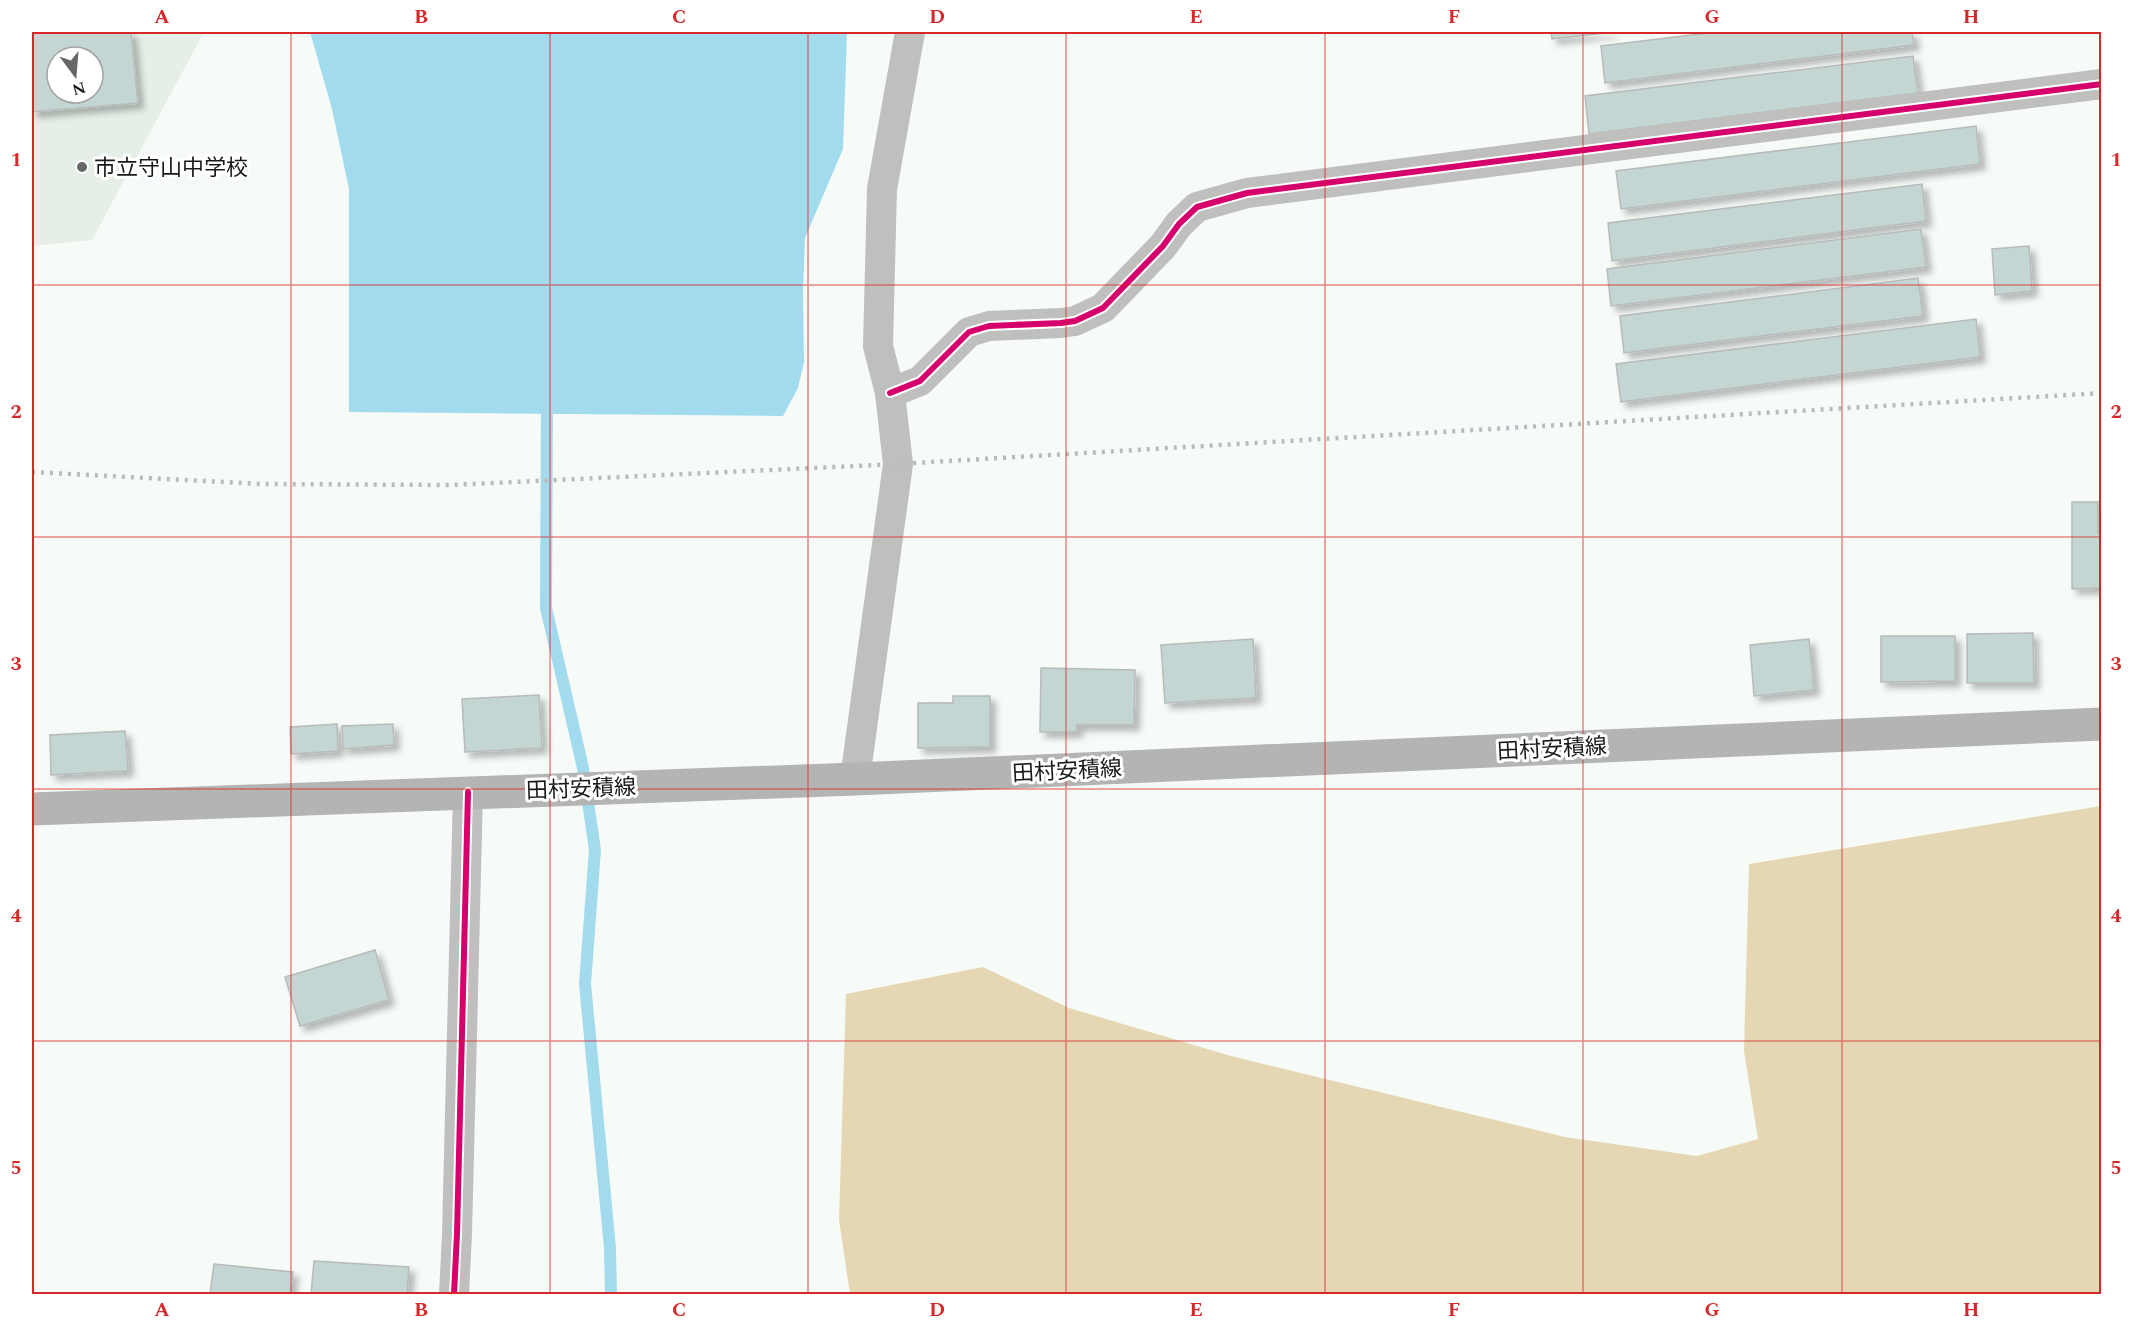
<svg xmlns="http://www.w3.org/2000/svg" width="2133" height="1326" font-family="Spectral,'Noto Sans JP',serif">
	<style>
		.built { fill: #e5efe8; fill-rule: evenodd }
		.forest { fill: #e5d7b3 }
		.water { fill: #a2daee }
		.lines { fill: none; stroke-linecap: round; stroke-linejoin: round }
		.stream { stroke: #a2daee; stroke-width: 12 }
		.building { fill: #c3d6d3; stroke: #b7bbb9; stroke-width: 1.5; fill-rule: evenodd; filter: url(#shadow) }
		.street { stroke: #bfc0be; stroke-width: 30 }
		.secondary { stroke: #b4b4b3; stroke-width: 33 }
		.rail { stroke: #babbb9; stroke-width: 4.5; stroke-dasharray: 3 6; stroke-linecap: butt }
		.cycleway-casing { stroke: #fff; stroke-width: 10 }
		.cycleway { stroke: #d6006c; stroke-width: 6 }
		.grid { fill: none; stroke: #d62828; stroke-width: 1.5; stroke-opacity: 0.55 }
		.poi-dot { fill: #656866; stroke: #fff; stroke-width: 2 }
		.labels { text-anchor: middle; stroke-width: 6; stroke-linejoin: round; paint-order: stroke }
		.poi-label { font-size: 22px; fill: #171917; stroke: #fff; text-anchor: start }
		.street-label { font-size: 22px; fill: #171917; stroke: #fff }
		.neatline { fill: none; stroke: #d62828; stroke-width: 2 }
		.grid-label { font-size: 20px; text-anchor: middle; font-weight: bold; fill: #d62828 }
	</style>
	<defs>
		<filter id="shadow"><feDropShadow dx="5.5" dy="5.5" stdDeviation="3" flood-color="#0004"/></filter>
	</defs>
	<rect width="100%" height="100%" fill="#f7fbf8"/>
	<path class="built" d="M 32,32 L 204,32 L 92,240 L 32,246 ZM 57,57 L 93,57 L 93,93 L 57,93 Z"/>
	<polygon class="forest" points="2101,806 2101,1294 850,1294 839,1220 846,994 983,967 1069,1008 1231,1056 1565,1137 1697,1156 1758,1139 1744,1051 1749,864"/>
	<polygon class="water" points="310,32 847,32 843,149 805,238 803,291 804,362 798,388 783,416 349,412 349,189 332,109"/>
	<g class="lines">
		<polyline class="stream" points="547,399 546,608 583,768 595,850 585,984 610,1248 611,1294"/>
	</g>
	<g class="building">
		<path d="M 32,32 L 131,32 L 138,103 L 32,112 ZM 57,57 L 93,57 L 93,93 L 57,93 Z"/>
		<polygon points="1551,32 1613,32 1552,39"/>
		<polygon points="1716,32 1912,32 1914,45 1605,83 1601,46"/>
		<polygon points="1913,56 1918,93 1589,134 1585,96"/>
		<polygon points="1976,126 1980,164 1621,209 1616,171"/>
		<polygon points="1922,184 1926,221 1612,261 1608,223"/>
		<polygon points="1921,229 1926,267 1611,306 1607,269"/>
		<polygon points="2029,246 2032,291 1995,295 1992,249"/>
		<polygon points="1918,278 1923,316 1624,353 1620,316"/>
		<polygon points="1976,319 1980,357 1621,402 1616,364"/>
		<polygon points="2072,502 2098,502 2098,533 2102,533 2102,588 2072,589"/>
		<polygon points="2033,633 2034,683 1967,683 1967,634"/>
		<polygon points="1881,636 1955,636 1955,681 1881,682"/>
		<polygon points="1253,639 1256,698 1165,703 1161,645"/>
		<polygon points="1809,639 1814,690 1754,696 1750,645"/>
		<polygon points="1041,668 1135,670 1134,725 1077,725 1077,732 1040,732"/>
		<polygon points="539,695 542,748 465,752 462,699"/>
		<polygon points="953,696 990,696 990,747 918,748 918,703 953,703"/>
		<polygon points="337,724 338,751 291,754 290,727"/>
		<polygon points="393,724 394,745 343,749 342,726"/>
		<polygon points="125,731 128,771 51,775 50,735"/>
		<polygon points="375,950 389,1000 300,1026 285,977"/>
		<polygon points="314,1261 409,1267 407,1294 311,1294"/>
		<polygon points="214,1264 293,1272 290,1294 210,1294"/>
	</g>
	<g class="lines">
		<g class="street">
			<polyline points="890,393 920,381 969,332 989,326 1061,323 1075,321 1103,308 1163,246 1179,224 1197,207 1247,193 2102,84"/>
			<polyline points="855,779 898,464 890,393 878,346 882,189 910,32"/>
			<polyline points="454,1294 457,1234 468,792"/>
		</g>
		<polyline class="secondary" points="32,809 855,779 2102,724"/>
		<polyline class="rail" points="32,472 262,484 450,485 898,464 2102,393"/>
		<defs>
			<g id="cycleway">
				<polyline points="890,393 920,381 969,332 989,326 1061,323 1075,321 1103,308 1163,246 1179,224 1197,207 1247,193 2102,84"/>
				<polyline points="454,1294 457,1234 468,792"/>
			</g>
		</defs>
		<use href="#cycleway" class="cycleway-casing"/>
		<use href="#cycleway" class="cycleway"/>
	</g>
	<path class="grid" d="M 291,32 L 291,1294M 550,32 L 550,1294M 808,32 L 808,1294M 1066,32 L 1066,1294M 1325,32 L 1325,1294M 1583,32 L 1583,1294M 1842,32 L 1842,1294M 32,285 L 2102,285M 32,537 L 2102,537M 32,789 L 2102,789M 32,1041 L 2102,1041"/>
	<circle class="poi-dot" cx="82" cy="167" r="6"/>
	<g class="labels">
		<g class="poi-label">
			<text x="94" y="175">市立守山中学校</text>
		</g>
		<g class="street-label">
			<text transform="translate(1552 748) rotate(-3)" y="8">田村安積線</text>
			<text transform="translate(1067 770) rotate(-3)" y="8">田村安積線</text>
			<text transform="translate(581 788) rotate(-2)" y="8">田村安積線</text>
		</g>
	</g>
	<rect width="2133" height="1326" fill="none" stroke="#ffffff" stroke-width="66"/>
	<g transform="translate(75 75) rotate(164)"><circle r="28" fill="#ffffff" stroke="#a2a3a2" stroke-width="1.5"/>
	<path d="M0-4.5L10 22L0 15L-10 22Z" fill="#656866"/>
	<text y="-9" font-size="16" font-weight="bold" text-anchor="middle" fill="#171917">N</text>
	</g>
	<rect x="33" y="33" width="2067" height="1260" class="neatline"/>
	<g class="grid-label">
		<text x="162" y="23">A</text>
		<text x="421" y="23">B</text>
		<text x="679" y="23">C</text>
		<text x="937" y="23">D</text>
		<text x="1196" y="23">E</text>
		<text x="1454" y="23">F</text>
		<text x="1712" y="23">G</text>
		<text x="1971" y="23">H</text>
		<text x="16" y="166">1</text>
		<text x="2116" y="166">1</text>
		<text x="16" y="418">2</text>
		<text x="2116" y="418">2</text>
		<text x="16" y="670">3</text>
		<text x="2116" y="670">3</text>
		<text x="16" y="922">4</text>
		<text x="2116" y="922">4</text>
		<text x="16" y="1174">5</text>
		<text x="2116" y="1174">5</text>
		<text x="162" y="1316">A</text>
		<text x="421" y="1316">B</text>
		<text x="679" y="1316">C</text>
		<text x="937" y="1316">D</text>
		<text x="1196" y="1316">E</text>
		<text x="1454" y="1316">F</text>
		<text x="1712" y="1316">G</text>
		<text x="1971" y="1316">H</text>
	</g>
</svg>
